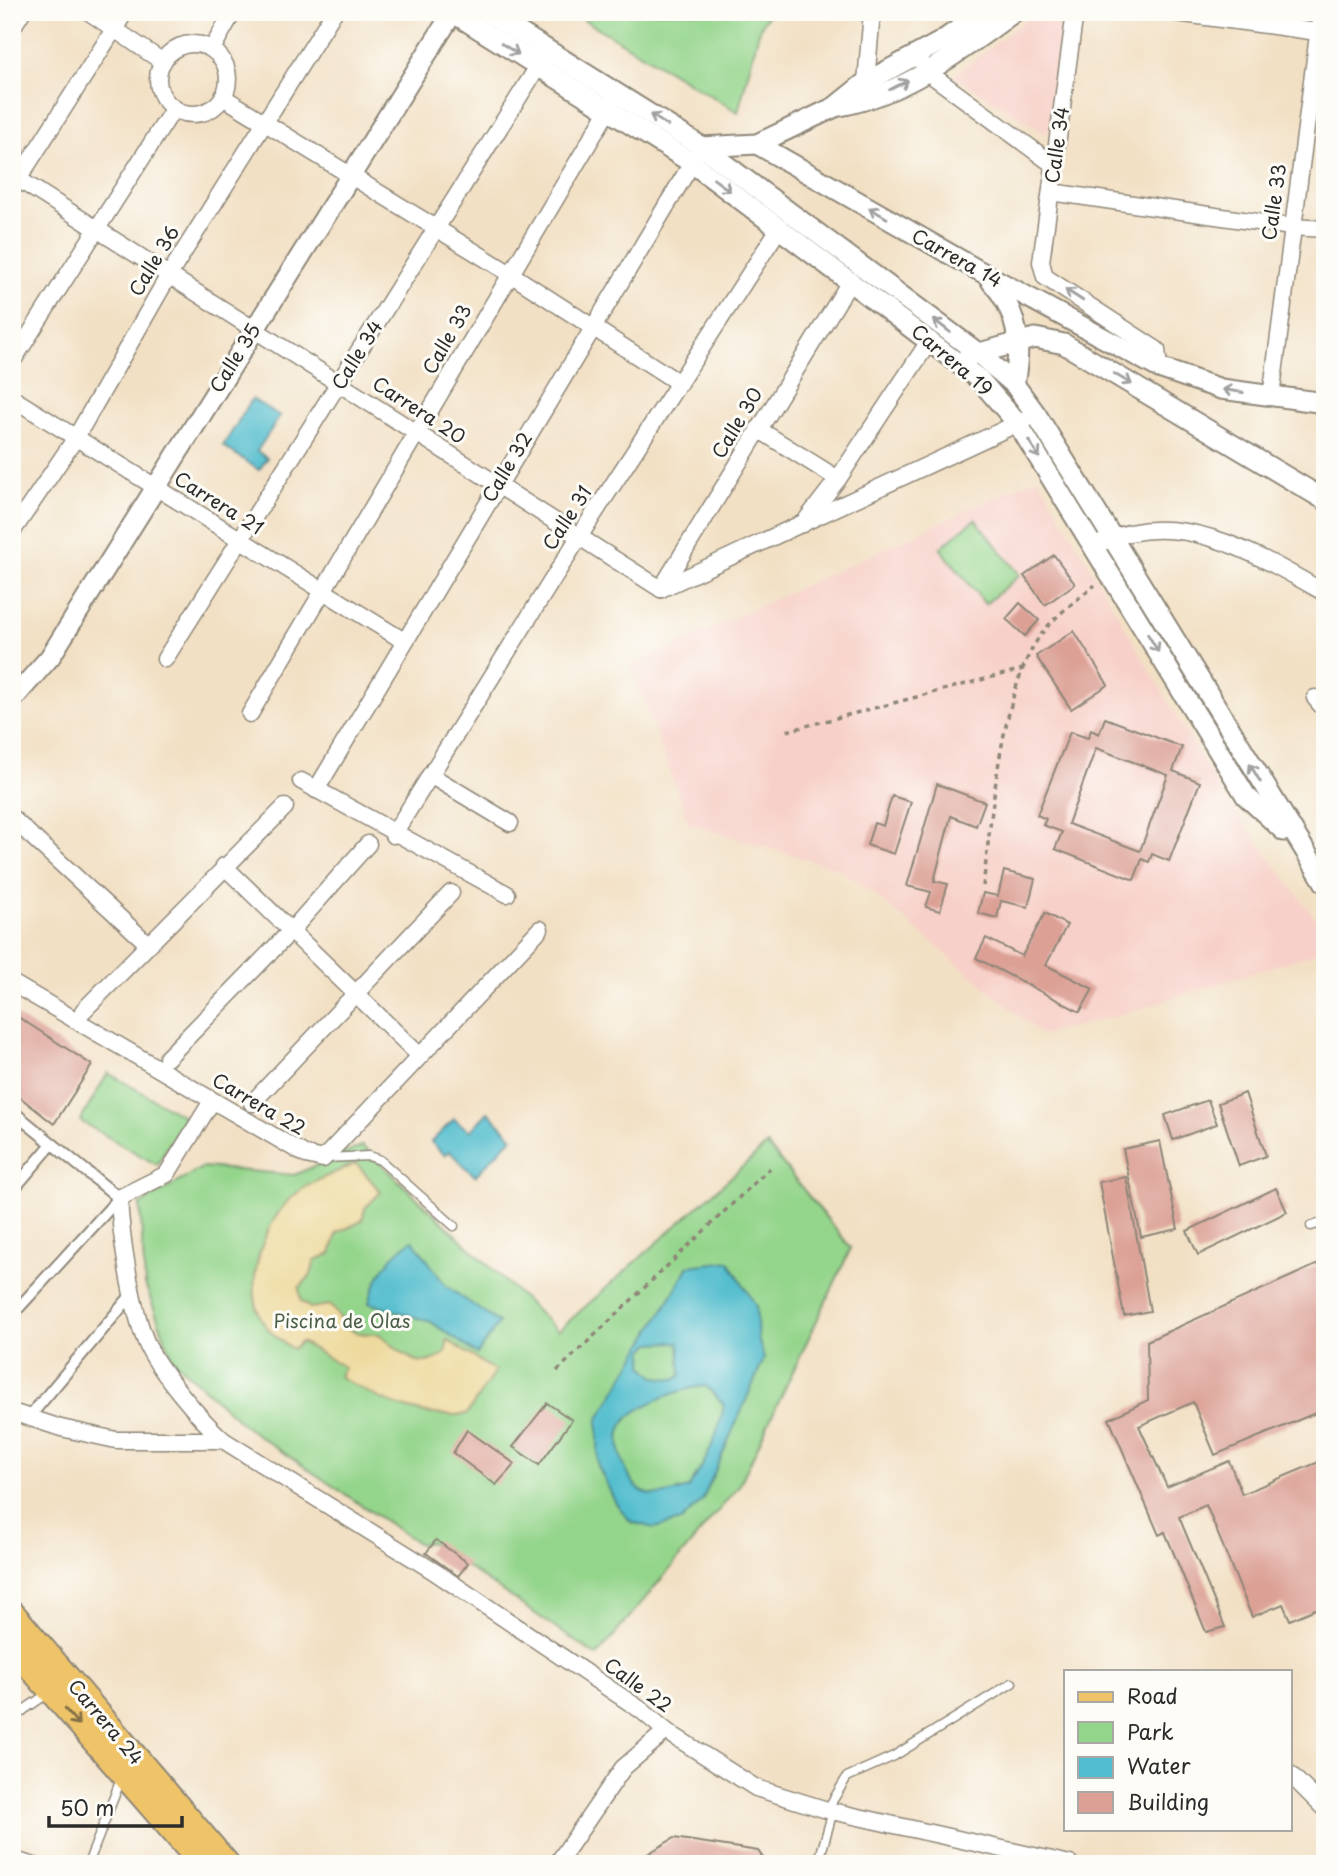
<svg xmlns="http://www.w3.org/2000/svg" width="1337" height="1876" font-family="'Playpen Sans',sans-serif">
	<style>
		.built { fill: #f7d1c9 }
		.green { fill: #94d58c; stroke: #60805c; stroke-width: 2 }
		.sand { fill: #eeda9e; stroke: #8c8264; stroke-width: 2 }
		.water { fill: #52bdce; stroke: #3e747c; stroke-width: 2; fill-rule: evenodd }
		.building { fill: #dca095; fill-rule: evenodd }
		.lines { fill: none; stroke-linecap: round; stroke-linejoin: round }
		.service-casing { stroke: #8e8678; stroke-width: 11 }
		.pedestrian-casing { stroke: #8e8678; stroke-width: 14 }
		.minor-casing { stroke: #8e8678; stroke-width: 19 }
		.tertiary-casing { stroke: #8e8678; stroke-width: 23 }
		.primary-casing { stroke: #8e8678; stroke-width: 28 }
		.path { stroke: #8e8678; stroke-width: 3.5; stroke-dasharray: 5 5; stroke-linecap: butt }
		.service { stroke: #fff; stroke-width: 8 }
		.pedestrian { stroke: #fff; stroke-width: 10 }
		.minor { stroke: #fff; stroke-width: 16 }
		.tertiary { stroke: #fff; stroke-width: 19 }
		.primary { stroke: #efc469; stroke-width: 24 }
		.oneway { stroke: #a0a0a0 }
		.oneway2 { stroke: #837047 }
		.labels { text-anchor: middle; stroke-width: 6; stroke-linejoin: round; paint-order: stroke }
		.street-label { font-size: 19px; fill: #2b2b2b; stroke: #fdfcf7 }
		.park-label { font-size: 19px; fill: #4a5e48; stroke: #fdfcf7 }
	</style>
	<rect width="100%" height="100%" fill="#fdfcf7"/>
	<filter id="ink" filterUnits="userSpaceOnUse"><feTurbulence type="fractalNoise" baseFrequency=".0143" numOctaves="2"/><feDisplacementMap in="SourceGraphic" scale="14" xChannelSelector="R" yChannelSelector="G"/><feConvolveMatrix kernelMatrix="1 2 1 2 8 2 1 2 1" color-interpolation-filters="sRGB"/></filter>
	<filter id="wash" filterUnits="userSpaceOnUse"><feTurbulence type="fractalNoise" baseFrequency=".00686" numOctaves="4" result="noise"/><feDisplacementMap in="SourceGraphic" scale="28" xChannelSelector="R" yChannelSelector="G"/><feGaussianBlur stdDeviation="1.57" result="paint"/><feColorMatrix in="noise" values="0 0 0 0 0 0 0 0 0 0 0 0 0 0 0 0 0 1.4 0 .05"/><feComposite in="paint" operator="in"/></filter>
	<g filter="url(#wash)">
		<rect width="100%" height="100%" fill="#f2e0c4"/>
		<g class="built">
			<polygon points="1036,12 1062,12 1048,135 953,76"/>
			<polygon points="1038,477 1220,791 1325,931 1325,950 1119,1015 1042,1035 872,892 839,869 689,824 631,666"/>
		</g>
		<g class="green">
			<polygon points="571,12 759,12 767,16 760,28 738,112"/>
			<polygon points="975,519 1020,575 985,604 940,548"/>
			<polygon points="108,1073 185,1117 157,1165 80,1121"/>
			<polygon points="767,1145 851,1248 739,1486 597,1656 430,1542 419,1544 247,1428 173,1360 145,1284 140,1205 203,1167 294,1175 362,1146 558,1331"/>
		</g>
		<path class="sand" d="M 356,1163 L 381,1192 L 365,1208 L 362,1221 L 337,1233 L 331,1254 L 315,1260 L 311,1275 L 299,1288 L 301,1301 L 310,1308 L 330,1305 C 350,1328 344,1335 379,1334 C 399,1349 419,1377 446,1352 L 447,1340 L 495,1371 L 467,1414 C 421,1420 377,1400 339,1376 L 344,1367 L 301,1342 L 292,1349 C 282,1341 271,1334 264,1324 C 242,1288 262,1226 290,1199 C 306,1183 335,1173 356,1163 Z"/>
		<g class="water">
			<polygon points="252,399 280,416 257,451 267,458 259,470 223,446"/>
			<polygon points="488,1112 513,1137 475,1176 449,1151 444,1155 431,1142 454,1119 470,1131"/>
			<path d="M 413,1240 L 446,1286 L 499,1323 L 477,1354 L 431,1322 L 369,1303 C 376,1276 389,1255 413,1240 Z"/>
			<path d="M 729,1261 L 756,1306 L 758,1338 L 764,1359 L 702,1501 L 681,1521 L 654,1528 L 631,1522 L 615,1502 L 598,1466 L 598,1420 L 689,1266 ZM 679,1342 L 681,1375 L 676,1379 L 655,1377 L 643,1365 L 644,1350 L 651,1343 ZM 706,1386 L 724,1405 C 718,1436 707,1462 688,1488 C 674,1492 654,1500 640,1490 C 624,1477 611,1437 626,1420 C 641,1403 684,1388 706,1386 Z"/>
		</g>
		<g id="blocks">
			<g class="building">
				<polygon points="1054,555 1075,584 1045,605 1024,576"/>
				<polygon points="1020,603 1039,620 1025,636 1006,619"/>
				<polygon points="1074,631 1108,685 1071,709 1036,656"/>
				<path d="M 1105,718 L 1182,747 L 1173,771 L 1200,782 L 1169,861 L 1152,854 L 1149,862 L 1142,859 L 1134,880 L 1055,849 L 1062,832 L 1043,825 L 1046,819 L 1037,815 L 1070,732 L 1088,738 L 1091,730 L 1099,734 ZM 1096,748 L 1168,775 L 1140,851 L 1068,824 Z"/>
				<polygon points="937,784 985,802 976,826 951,816 934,881 948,884 940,911 926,907 931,892 907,886"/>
				<polygon points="892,796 911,802 894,854 867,845 874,823 883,826"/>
				<polygon points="1004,871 1035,879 1028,907 1001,901 997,918 978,913 983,893 998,896"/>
				<polygon points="1045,913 1067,925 1046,965 1093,989 1080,1012 976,958 986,938 1022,956"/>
				<polygon points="12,1013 92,1065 54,1124 12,1091"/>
				<polygon points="1245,1093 1266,1156 1239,1166 1218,1103"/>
				<polygon points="1208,1100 1217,1124 1173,1140 1165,1115"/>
				<polygon points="1160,1141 1178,1229 1141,1237 1123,1149"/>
				<polygon points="1126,1177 1150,1311 1124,1316 1099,1182"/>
				<polygon points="1276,1188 1287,1212 1198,1255 1187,1231"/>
				<polygon points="1325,1261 1325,1409 1215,1455 1193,1402 1139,1426 1167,1487 1229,1461 1242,1494 1321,1461 1325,1471 1325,1605 1290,1620 1283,1604 1252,1617 1206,1505 1179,1517 1225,1627 1206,1632 1165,1532 1159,1535 1109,1419 1148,1400 1147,1341"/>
				<polygon points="547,1403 572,1420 539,1465 513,1447"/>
				<polygon points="467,1430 515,1464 496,1485 453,1453"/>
				<polygon points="436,1540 468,1563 458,1576 426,1553"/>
				<polygon points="674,1838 758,1851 767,1864 631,1864"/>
			</g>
		</g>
	</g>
	<g filter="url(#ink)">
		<use href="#blocks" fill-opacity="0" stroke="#8e8678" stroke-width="2"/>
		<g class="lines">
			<defs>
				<g id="service">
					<polyline points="326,1158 369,1156 380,1160 454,1226"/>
					<polyline points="1311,1226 1325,1222"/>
					<polyline points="12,1701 22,1712"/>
					<polyline points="12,1718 50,1692"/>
					<polyline points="827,1810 847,1777 894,1756 1012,1683"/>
					<polyline points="12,1855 41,1864"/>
					<polyline points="88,1864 121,1779"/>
					<polyline points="818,1864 833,1811"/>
				</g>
				<g id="pedestrian">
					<polyline points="12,1111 119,1198 12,1315"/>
					<polyline points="12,1191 52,1144"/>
					<polyline points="29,1417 134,1292"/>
				</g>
				<g id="minor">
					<polyline points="89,12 163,62"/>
					<polyline points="1075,12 1041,262 1045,277 1157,350 1159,368"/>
					<polyline points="1169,12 1325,33"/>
					<polyline points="12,28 22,12"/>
					<circle cx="193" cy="79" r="35"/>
					<polyline points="212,49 233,12"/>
					<polyline points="923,65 926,71 1054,165"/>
					<polyline points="866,82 872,12"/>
					<polyline points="223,97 509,273 679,383"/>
					<polyline points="12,175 661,589"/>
					<polyline points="12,189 125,12"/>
					<polyline points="1051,192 1291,227 1325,229"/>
					<polyline points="12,362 174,108"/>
					<polyline points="1271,397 1321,12"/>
					<polyline points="12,398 404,641"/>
					<polyline points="758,429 838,479"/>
					<polyline points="803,524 838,479 930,340"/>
					<polyline points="12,532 75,439 169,275 334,12"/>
					<path d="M 1103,542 C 1180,506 1260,556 1325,593"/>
					<polyline points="661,589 1027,419"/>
					<polyline points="661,589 851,280"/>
					<polyline points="165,659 544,57"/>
					<polyline points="1315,698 1325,710"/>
					<polyline points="250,714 613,102"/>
					<polyline points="430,775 510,823"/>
					<polyline points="301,781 507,894"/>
					<polyline points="316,790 692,163"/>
					<polyline points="12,818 148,944"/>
					<polyline points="393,835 579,537 780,227"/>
					<polyline points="224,866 420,1056"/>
					<polyline points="12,983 306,1155 323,1159 540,929"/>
					<polyline points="83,1011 285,807"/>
					<polyline points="167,1058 290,932 368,844"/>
					<path d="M 212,1101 L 167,1174 L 119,1198 C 121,1238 131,1305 146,1342 C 157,1369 202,1421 223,1440 L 435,1572 L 641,1710 L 666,1731 L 756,1788 L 827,1810 L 1070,1864"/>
					<polyline points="252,1103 451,893"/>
					<polyline points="12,1412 61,1428 116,1440 223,1440"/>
					<polyline points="1290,1774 1325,1809"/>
					<polyline points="557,1864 623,1768 666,1731"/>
					<polyline points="1322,1864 1325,1862"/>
				</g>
				<g id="tertiary">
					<polyline points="452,12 692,163 979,379 1018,424 1246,796 1284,831"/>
					<polyline points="487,12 702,147 978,353 1014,384 1036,414 1325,883"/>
					<path d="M 840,106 C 905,94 961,51 1014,12"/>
					<polyline points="757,144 976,269 1159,368 1221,389 1325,403"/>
					<polyline points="700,150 702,147 757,144 835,107 866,82 942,41 983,12"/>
					<path d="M 991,281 C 1019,312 1022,345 1014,384"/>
					<polyline points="968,356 1035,338 1064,344 1325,500"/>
					<polyline points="12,700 50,657 453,12"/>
				</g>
				<g id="primary">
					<polyline points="12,1613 227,1864"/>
					<polyline points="12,1646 202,1864"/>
				</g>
			</defs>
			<use href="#service" class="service-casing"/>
			<use href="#pedestrian" class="pedestrian-casing"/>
			<use href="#minor" class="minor-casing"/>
			<use href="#tertiary" class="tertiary-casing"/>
			<use href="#primary" class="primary-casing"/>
			<g class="path">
				<polyline points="787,731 1023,669"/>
				<path d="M 983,886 C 992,817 1000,693 1040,636 C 1054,616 1077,600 1095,585"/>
				<polyline points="557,1371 770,1168"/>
			</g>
			<use href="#service" class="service"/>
			<use href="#pedestrian" class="pedestrian"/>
			<use href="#minor" class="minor"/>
			<use href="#tertiary" class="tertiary"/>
			<use href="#primary" class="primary"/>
		</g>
		<defs><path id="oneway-shaft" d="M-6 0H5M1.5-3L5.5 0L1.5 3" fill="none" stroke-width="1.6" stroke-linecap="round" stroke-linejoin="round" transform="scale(1.75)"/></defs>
		<g class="oneway">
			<use href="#oneway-shaft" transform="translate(510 49) rotate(32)"/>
			<use href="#oneway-shaft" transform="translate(899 85) rotate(-27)"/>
			<use href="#oneway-shaft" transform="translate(659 120) rotate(-148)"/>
			<use href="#oneway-shaft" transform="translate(722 185) rotate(36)"/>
			<use href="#oneway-shaft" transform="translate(878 213) rotate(-150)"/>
			<use href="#oneway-shaft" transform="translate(1074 295) rotate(-147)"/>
			<use href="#oneway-shaft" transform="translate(942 326) rotate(-143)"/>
			<use href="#oneway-shaft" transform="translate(1123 379) rotate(31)"/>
			<use href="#oneway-shaft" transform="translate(1233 391) rotate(-171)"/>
			<use href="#oneway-shaft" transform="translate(1034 449) rotate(58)"/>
			<use href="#oneway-shaft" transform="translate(1153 643) rotate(59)"/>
			<use href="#oneway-shaft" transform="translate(1255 773) rotate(-121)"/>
		</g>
		<use class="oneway2" href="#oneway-shaft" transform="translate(72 1717) rotate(49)"/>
	</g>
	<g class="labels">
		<g class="street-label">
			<text transform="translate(1057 145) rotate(-82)" y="7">Calle 34</text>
			<text transform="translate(1274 202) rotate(-82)" y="7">Calle 33</text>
			<text transform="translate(957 258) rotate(29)" y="7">Carrera 14</text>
			<text transform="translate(154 261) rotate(-59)" y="7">Calle 36</text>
			<text transform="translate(447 339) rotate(-60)" y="7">Calle 33</text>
			<text transform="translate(357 355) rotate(-58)" y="7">Calle 34</text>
			<text transform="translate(235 358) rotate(-58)" y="7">Calle 35</text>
			<text transform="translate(952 360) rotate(40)" y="7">Carrera 19</text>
			<text transform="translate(419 410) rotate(33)" y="7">Carrera 20</text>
			<text transform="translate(737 423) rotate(-59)" y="7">Calle 30</text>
			<text transform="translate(507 467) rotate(-59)" y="7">Calle 32</text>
			<text transform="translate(219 503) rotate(32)" y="7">Carrera 21</text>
			<text transform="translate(567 518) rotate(-57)" y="7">Calle 31</text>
			<text transform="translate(259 1104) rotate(30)" y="7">Carrera 22</text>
			<text transform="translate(638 1685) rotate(36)" y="7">Calle 22</text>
			<text transform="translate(106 1722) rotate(50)" y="7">Carrera 24</text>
		</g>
		<g class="park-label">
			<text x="342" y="1328">Piscina de Olas</text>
		</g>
	</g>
	<rect width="1337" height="1876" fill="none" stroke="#fdfcf7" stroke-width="42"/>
	<rect x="1064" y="1670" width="228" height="161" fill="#fdfcf7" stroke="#a9a8a5" stroke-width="2"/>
	<rect x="1078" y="1692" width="35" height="10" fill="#efc469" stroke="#a9a8a5" stroke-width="2"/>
	<text x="1127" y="1704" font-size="21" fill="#2b2b2b">Road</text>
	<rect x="1078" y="1722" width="35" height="21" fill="#94d58c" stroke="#a9a8a5" stroke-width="2"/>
	<text x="1127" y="1740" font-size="21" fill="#2b2b2b">Park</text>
	<rect x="1078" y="1757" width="35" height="21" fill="#52bdce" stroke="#a9a8a5" stroke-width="2"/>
	<text x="1127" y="1774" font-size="21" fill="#2b2b2b">Water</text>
	<rect x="1078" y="1792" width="35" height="21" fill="#dca095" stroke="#a9a8a5" stroke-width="2"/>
	<text x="1127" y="1810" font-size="21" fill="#2b2b2b">Building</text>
	<path d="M49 1816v10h133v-10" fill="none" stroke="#2b2b2b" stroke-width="3.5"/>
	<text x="60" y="1816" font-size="21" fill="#2b2b2b" stroke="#fdfcf7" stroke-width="5" paint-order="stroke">50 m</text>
</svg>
